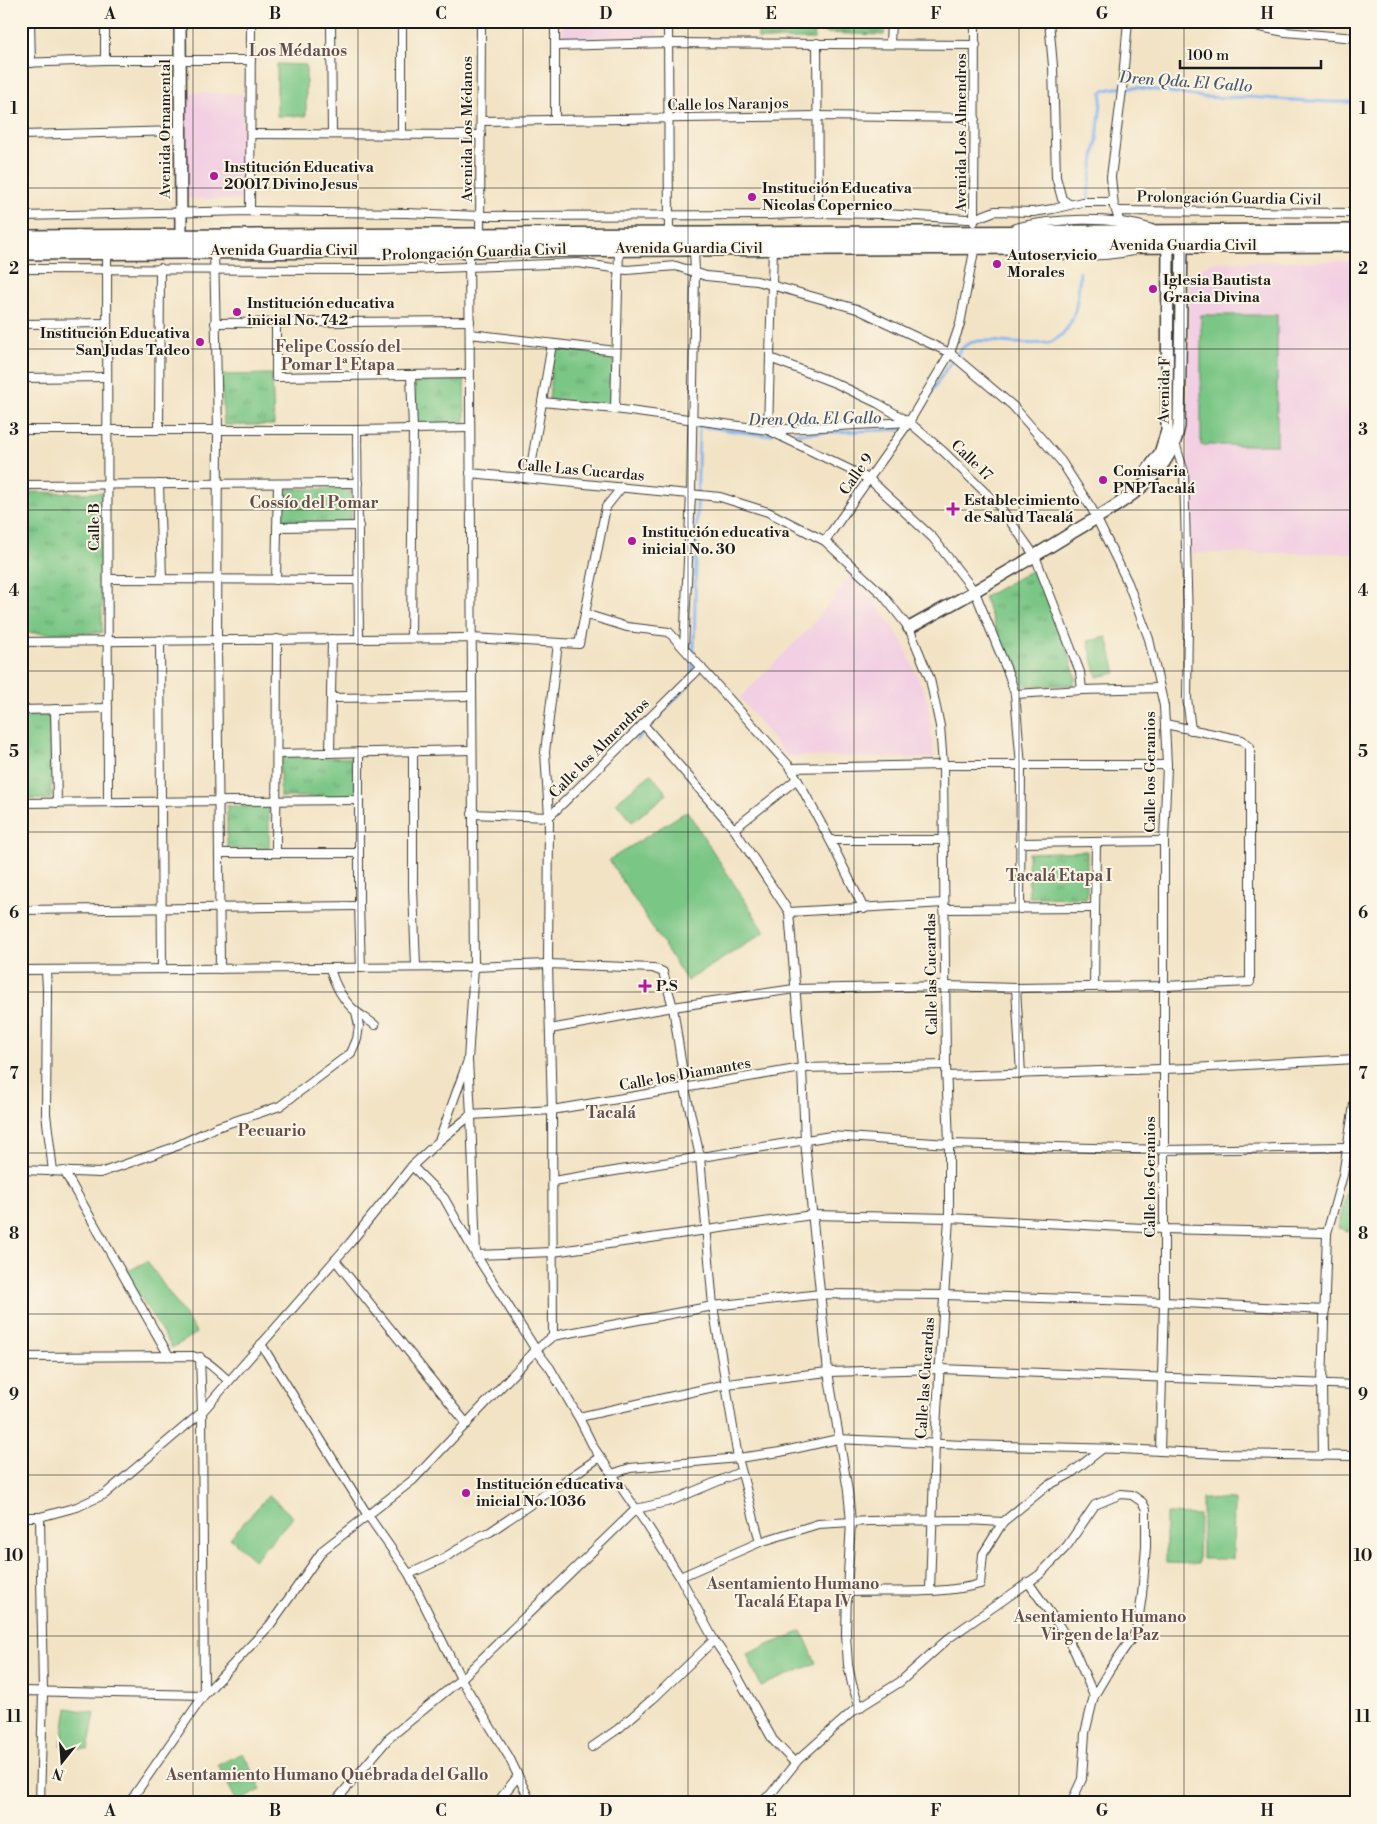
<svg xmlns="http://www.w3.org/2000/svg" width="1377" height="1824" font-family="'Libre Bodoni',serif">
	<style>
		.built { fill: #f2cfe2 }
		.grass { fill: url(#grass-tufts); stroke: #4b7150 }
		.pitch { fill: #7ac685; stroke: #4b7150 }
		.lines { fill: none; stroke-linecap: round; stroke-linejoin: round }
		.stream { stroke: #82b5ef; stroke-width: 3 }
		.street-casing { stroke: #3c3a35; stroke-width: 10 }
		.secondary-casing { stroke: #3c3a35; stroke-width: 14 }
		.highway-casing { stroke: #3c3a35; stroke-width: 18 }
		.street { stroke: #fff; stroke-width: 8 }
		.secondary { stroke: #fff; stroke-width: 11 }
		.highway { stroke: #fff; stroke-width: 15 }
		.grid { fill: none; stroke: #1c1c1c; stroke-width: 1; stroke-opacity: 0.55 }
		.poi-dot { fill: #b5179e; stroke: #fcf5e5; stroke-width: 2 }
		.labels { text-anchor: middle; stroke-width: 4; stroke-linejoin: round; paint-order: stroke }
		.street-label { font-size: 15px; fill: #1c1c1c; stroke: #fcf5e5 }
		.poi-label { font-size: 15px; font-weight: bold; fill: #1c1c1c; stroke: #fcf5e5; text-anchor: start }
		.neighbourhood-label { font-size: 16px; font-weight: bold; fill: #624e4d; stroke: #fcf5e5 }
		.water-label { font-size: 16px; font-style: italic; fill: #455970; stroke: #fcf5e5 }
		.neatline { fill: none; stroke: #1c1c1c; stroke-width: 2 }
		.grid-label { font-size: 16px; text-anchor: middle; font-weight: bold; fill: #1c1c1c }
	</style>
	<defs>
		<pattern id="grass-tufts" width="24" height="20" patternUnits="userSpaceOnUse" patternTransform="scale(1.25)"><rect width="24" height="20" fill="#7ac685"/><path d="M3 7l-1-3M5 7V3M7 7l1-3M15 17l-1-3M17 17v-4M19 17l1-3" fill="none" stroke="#63a06c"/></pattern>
	</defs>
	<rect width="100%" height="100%" fill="#fcf5e5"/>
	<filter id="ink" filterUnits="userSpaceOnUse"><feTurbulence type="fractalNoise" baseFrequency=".02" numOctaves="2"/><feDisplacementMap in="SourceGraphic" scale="10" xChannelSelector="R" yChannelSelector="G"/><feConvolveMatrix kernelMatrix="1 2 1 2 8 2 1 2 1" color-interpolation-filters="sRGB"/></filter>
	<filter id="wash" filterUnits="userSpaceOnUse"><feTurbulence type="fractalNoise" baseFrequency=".0096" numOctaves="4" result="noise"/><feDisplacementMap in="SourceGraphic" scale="20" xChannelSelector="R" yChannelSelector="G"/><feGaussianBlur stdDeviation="1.12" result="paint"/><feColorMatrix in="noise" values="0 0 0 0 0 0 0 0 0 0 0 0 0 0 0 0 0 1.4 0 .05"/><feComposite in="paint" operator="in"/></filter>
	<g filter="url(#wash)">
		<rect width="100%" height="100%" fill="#f2e3c5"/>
		<g class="built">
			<polygon points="562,21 657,21 658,37 562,39"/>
			<polygon points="186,92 243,94 244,200 183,198"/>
			<polygon points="1356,261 1356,553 1189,553 1187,453 1189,276 1212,262"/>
			<polygon points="852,573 875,600 903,642 928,702 934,758 786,756 740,698 812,625"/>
		</g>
		<g class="grass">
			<polygon points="825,21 885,21 884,35 824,33"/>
			<polygon points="553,349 613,355 611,406 549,400"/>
			<polygon points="272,374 274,425 224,425 221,375"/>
			<polygon points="415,379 464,380 465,423 415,425"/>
			<polygon points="280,489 351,489 351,524 279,524"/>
			<polygon points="21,492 102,493 102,633 21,633"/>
			<polygon points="1034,569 1063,637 1076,678 1073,685 1017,686 984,597"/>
			<polygon points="21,716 50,716 51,799 21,799"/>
			<polygon points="280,757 357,758 357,797 280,797"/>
			<rect x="227" y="806" width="42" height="43"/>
			<polygon points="1087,851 1087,898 1029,897 1028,853"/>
		</g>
		<g class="pitch">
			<rect x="758" y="21" width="56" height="18"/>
			<polygon points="277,64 306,65 306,116 277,116"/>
			<rect x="1201" y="315" width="76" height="130"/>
			<polygon points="1107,637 1116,673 1097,677 1088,641"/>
			<polygon points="651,774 667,794 632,822 616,802"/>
			<polygon points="687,811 765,932 687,981 609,860"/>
			<polygon points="1348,1185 1356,1187 1356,1233 1338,1228"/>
			<polygon points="147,1261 197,1333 172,1348 125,1273"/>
			<polygon points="269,1495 293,1517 254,1560 230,1538"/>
			<polygon points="1202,1499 1234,1500 1233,1559 1202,1559"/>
			<polygon points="1166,1514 1199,1515 1198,1564 1166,1563"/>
			<polygon points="802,1631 816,1663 761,1686 747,1654"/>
			<polygon points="67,1708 95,1713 88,1750 61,1746"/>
			<polygon points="243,1753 261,1790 237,1802 218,1765"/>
		</g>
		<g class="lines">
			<g class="stream">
				<path d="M 1088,207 L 1089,187 L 1097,140 L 1102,92 C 1121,80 1180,95 1203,97 C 1217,98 1231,97 1245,97 C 1282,99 1319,103 1356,102"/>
				<path d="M 781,434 L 911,429 C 920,413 953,350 968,344 C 978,339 991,341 1002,342 C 1011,343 1044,345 1051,342 C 1078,329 1078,297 1080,272"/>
				<polyline points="692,673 694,646 699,426 763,435 772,434"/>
				<polyline points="636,740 686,688 688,684"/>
			</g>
		</g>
	</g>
	<g filter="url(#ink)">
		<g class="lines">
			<defs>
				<g id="street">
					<polyline points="30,21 31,63"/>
					<polyline points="105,21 105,60"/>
					<polyline points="331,21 332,134"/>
					<polyline points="668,21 669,235"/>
					<polyline points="1049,21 1053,66 1056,177 1062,199 1069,204"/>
					<polyline points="1213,21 1250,25 1285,32 1356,38"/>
					<polyline points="817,43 818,213"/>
					<polyline points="890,44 891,21"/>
					<polyline points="555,46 668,43 976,45"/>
					<polyline points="21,63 105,60 251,60"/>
					<polyline points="555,120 555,21"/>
					<polyline points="481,121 817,116 975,118"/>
					<polyline points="251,134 481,135"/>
					<polyline points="21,135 180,131"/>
					<polyline points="402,135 402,21"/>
					<polyline points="1114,207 1111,177 1122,90 1128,21"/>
					<polyline points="250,211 251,21"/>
					<polyline points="21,216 250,211 406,213 480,216 768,215 818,213 885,214 967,219 974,219 995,211 1033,212 1053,209 1082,202 1113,202"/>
					<polyline points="974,222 975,21"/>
					<polyline points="1120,223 1116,211 1356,213"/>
					<path d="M 1015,228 C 1054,218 1110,216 1149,228"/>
					<polyline points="480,236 481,21"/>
					<polyline points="469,249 474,967 468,1060 471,1115 476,1255 553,1252 812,1215 949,1218 1163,1229 1327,1233"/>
					<polyline points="214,250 218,429 217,640 220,969"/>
					<polyline points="107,251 108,802"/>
					<path d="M 1028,252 C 1064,257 1097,258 1133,251"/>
					<polyline points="21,269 383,270 578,263 627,270 676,266 706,276 757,281 857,309 950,353 1013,406 1061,461 1092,509 1128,583 1149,639 1164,706 1167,765 1164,841 1164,1302 1160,1451"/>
					<polyline points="276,322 276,377 469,374"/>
					<polyline points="215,323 470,321"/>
					<polyline points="21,324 107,323"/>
					<polyline points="470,334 616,351"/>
					<polyline points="770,358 835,383 879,404 909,422 944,452 1000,507 1035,556 1080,672 1082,690"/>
					<polyline points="21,378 107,377"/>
					<polyline points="542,402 615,409 768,430 909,422"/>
					<polyline points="615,409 619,248"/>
					<polyline points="159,429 160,268"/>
					<polyline points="21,430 357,430 469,428"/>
					<polyline points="357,430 359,638"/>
					<polyline points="768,430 869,479 933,538 975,592 1009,675 1015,694 1021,766 1020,909"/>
					<polyline points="768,430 773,247"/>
					<polyline points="1174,440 1184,472 1188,623 1187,698 1191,730"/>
					<polyline points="470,473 720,497 768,512 825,541 882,594 909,628 930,679 940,726 943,765 946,1065 949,1144 949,1218 935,1443 930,1590"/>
					<polyline points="529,478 552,344"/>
					<polyline points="159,484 162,579"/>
					<polyline points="21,485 358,483"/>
					<polyline points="277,527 359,526"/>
					<polyline points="825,541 909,422 950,353 960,324 975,246"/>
					<polyline points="108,579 359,580"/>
					<polyline points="276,580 278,484"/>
					<polyline points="585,614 627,627 669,632 791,768 830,840 864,909"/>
					<polyline points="411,638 413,429 411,375"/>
					<polyline points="160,640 162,969"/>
					<polyline points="21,642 471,638 579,644 606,507 622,487"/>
					<polyline points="684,648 691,494 695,273 694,249"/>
					<polyline points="1015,694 1082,690 1160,688"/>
					<polyline points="331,698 471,696"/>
					<polyline points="55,709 57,803"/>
					<polyline points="21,710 108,708"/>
					<polyline points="643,724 734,829 789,912 802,1068 805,1141 828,1372 848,1491 851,1522 847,1592 846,1634 848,1665 852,1684 860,1708"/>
					<polyline points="413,751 413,889 416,967"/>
					<polyline points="359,752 359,906 361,968"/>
					<polyline points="330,753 332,639"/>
					<polyline points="277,754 472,750"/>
					<polyline points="791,768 943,765 1167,765"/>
					<polyline points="21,803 359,800"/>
					<polyline points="472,814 549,817 701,667"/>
					<polyline points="734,829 797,779"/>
					<polyline points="830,840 943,840"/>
					<polyline points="1020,843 1164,841"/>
					<polyline points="219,853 358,853"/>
					<polyline points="276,853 277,639"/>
					<polyline points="944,909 1095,908"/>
					<polyline points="21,910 359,906"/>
					<polyline points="789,912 944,903"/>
					<path d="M 330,968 C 334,984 344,1003 358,1013 C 363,1017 369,1020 375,1025"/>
					<polyline points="21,970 474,967 548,964 653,968 663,972 673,1007 685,1088 700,1157 713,1306 738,1458 760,1542"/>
					<polyline points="46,970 47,989 46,1114 53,1171"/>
					<polyline points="1094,986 1096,842"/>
					<polyline points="1016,988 1021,1074"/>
					<polyline points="550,1029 673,1007 794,989 945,986 1016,988 1164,986 1250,982 1250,747 1242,740 1165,724"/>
					<polyline points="946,1076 1192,1068 1356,1059"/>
					<polyline points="439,1141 467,1063"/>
					<polyline points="412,1166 444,1198 476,1255 536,1350 550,1368 580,1420 594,1448 647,1525 680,1577 714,1640 731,1665 773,1740 795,1763"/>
					<polyline points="21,1170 100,1173 172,1148 217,1127 280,1106 351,1053 357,1039 359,1026 356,1012"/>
					<polyline points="64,1171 169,1356"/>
					<polyline points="553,1181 831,1136 949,1144 1164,1150 1347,1147"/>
					<polyline points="335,1260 467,1424"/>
					<polyline points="553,1336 552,1110 548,964 549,817 545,752 558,643"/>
					<polyline points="261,1344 367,1514 409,1574 461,1679 509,1757 531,1803"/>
					<path d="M 21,1357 L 193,1356 C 208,1360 218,1372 229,1381"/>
					<polyline points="579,1417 727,1384 828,1372 940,1369 1356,1385"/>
					<polyline points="1323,1456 1322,1383 1327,1233 1343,1175 1356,1092"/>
					<polyline points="612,1474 630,1468 738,1458 780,1452 838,1439 963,1445 1121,1449 1220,1454 1356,1456"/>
					<polyline points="21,1517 40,1517 77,1507 105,1494 202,1412 350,1243 412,1166 439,1141 471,1115 552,1110 802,1068 946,1065"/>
					<polyline points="40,1517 43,1693 40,1803"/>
					<polyline points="409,1574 444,1558 478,1537 490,1532 600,1457"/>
					<polyline points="680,1577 760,1542 818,1524 869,1521 967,1520 1003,1522"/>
					<polyline points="1028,1582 1060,1627 1075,1652 1094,1696"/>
					<path d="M 847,1592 C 888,1590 943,1595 980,1584 L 983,1554 L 1003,1522 L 1047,1486 L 1070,1474 L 1102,1449"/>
					<polyline points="21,1691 204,1695 202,1412 200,1357"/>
					<polyline points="592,1747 618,1729 656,1696 714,1640"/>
					<polyline points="129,1803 204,1695 270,1625 323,1550 413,1480 536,1350 553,1336 713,1306 821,1294 944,1295 1164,1302 1325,1310"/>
					<polyline points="334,1803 388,1739 461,1679 636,1509 671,1501 740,1472"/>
					<polyline points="497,1803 518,1776"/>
					<polyline points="759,1803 770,1795 798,1760 852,1712 900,1682 949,1638 1039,1575 1067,1546 1095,1505 1121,1494 1132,1495 1142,1502 1146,1509 1146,1547 1142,1595 1138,1622 1134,1635 1110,1669 1094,1696 1085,1733 1082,1779 1071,1803"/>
				</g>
				<g id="secondary">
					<polyline points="180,21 181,238"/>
					<polyline points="1147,471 1160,453 1167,431 1168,238"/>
					<path d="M 909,628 C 964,598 1017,567 1070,534 C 1093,520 1129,500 1148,481 C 1164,466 1175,448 1179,426 L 1182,238"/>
				</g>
				<g id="highway">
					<polyline points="21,238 1356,232"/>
					<polyline points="21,252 1356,244"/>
				</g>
			</defs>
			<use href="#street" class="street-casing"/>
			<use href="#secondary" class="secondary-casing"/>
			<use href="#highway" class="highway-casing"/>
			<use href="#street" class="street"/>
			<use href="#secondary" class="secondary"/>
			<use href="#highway" class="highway"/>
		</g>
	</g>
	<path class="grid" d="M 193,21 L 193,1803M 358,21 L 358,1803M 523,21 L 523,1803M 688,21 L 688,1803M 854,21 L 854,1803M 1019,21 L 1019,1803M 1184,21 L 1184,1803M 21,188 L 1356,188M 21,349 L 1356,349M 21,510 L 1356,510M 21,671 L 1356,671M 21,832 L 1356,832M 21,992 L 1356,992M 21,1153 L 1356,1153M 21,1314 L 1356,1314M 21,1475 L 1356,1475M 21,1636 L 1356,1636"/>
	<g class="poi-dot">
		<circle cx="214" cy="176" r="5"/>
		<circle cx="752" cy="197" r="5"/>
		<circle cx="997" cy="264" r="5"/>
		<circle cx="1153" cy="289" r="5"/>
		<circle cx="237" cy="312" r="5"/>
		<circle cx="200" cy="342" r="5"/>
		<circle cx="1103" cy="480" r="5"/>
		<path d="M950.5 501.5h5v5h5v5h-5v5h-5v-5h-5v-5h5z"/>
		<circle cx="632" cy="541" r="5"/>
		<path d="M642.5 978.5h5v5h5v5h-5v5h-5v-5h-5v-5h5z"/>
		<circle cx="466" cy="1493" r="5"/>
	</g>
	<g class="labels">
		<g class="street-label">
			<text transform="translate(728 104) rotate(-1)" y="5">Calle los Naranjos</text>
			<text transform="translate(165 129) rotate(-90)" y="5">Avenida Ornamental</text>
			<text transform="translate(467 129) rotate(-90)" y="5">Avenida Los Médanos</text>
			<text transform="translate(961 133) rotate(-90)" y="5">Avenida Los Almendros</text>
			<text transform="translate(1229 198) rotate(1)" y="5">Prolongación Guardia Civil</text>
			<text x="1183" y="250">Avenida Guardia Civil</text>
			<text x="689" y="253">Avenida Guardia Civil</text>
			<text x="284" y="255">Avenida Guardia Civil</text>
			<text transform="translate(474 252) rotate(-2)" y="5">Prolongación Guardia Civil</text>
			<text transform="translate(1164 390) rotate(-89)" y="5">Avenida F</text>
			<text transform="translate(972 460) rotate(44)" y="5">Calle 17</text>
			<text transform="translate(581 470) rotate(5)" y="5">Calle Las Cucardas</text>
			<text transform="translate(856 474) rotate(-55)" y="5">Calle 9</text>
			<text transform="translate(94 527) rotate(-90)" y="5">Calle B</text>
			<text transform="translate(599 748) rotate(-45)" y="5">Calle los Almendros</text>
			<text transform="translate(1150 772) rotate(-90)" y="5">Calle los Geranios</text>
			<text transform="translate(931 974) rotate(-91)" y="5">Calle las Cucardas</text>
			<text transform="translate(685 1074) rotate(-10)" y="5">Calle los Diamantes</text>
			<text transform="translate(1150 1177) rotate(-90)" y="5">Calle los Geranios</text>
			<text transform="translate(925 1378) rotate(-86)" y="5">Calle las Cucardas</text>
		</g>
		<g class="poi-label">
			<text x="224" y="172">Institución Educativa<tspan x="224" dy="17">20017 Divino Jesus</tspan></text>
			<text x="762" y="193">Institución Educativa<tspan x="762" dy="17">Nicolas Copernico</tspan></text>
			<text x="1007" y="260">Autoservicio<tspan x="1007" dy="17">Morales</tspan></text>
			<text x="1163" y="285">Iglesia Bautista<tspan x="1163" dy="17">Gracia Divina</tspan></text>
			<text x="247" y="308">Institución educativa<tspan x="247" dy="17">inicial No. 742</tspan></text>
			<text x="190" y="338" text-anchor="end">Institución Educativa<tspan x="190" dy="17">San Judas Tadeo</tspan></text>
			<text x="1113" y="476">Comisaria<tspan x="1113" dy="17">PNP Tacalá</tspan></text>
			<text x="964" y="505">Establecimiento<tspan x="964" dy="17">de Salud Tacalá</tspan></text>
			<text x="642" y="537">Institución educativa<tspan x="642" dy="17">inicial No. 30</tspan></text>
			<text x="656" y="991">P.S</text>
			<text x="476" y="1489">Institución educativa<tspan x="476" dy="17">inicial No. 1036</tspan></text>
		</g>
		<g class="neighbourhood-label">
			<text x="298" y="56">Los Médanos</text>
			<text x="338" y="352">Felipe Cossío del<tspan x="338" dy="18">Pomar 1ª Etapa</tspan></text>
			<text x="314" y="508">Cossío del Pomar</text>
			<text x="1059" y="881">Tacalá Etapa I</text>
			<text x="611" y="1118">Tacalá</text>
			<text x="272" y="1136">Pecuario</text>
			<text x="793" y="1589">Asentamiento Humano<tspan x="793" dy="18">Tacalá Etapa IV</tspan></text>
			<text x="1100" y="1622">Asentamiento Humano<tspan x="1100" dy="18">Virgen de la Paz</tspan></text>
			<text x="327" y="1780">Asentamiento Humano Quebrada del Gallo</text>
		</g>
		<g class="water-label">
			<text transform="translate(1186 81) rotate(4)" y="6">Dren Qda. El Gallo</text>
			<text transform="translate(815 418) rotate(-1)" y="6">Dren Qda. El Gallo</text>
		</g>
	</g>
	<rect width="1377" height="1824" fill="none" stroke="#fcf5e5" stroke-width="55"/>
	<g transform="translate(62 1762) rotate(197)" stroke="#fcf5e5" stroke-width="4" paint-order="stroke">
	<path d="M0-4L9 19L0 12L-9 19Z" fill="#1c1c1c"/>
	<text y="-8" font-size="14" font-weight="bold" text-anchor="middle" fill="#1c1c1c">N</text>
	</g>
	<path d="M1180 60v8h141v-8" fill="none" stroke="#1c1c1c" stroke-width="2.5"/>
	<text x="1187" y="60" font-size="15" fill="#1c1c1c" stroke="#fcf5e5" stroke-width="4" paint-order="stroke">100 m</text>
	<rect x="28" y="28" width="1322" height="1768" class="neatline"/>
	<g class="grid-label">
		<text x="110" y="19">A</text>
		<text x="275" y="19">B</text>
		<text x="441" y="19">C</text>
		<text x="606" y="19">D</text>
		<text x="771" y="19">E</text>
		<text x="936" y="19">F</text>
		<text x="1102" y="19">G</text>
		<text x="1267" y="19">H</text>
		<text x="14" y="114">1</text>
		<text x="1363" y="114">1</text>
		<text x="14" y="274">2</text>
		<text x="1363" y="274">2</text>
		<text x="14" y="435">3</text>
		<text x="1363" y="435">3</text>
		<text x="14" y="596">4</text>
		<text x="1363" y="596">4</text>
		<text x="14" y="757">5</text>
		<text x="1363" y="757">5</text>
		<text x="14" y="918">6</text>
		<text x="1363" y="918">6</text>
		<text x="14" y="1079">7</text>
		<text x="1363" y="1079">7</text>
		<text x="14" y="1239">8</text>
		<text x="1363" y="1239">8</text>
		<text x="14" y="1400">9</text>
		<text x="1363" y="1400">9</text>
		<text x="14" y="1561">10</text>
		<text x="1363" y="1561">10</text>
		<text x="14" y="1722">11</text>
		<text x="1363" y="1722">11</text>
		<text x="110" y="1816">A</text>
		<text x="275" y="1816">B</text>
		<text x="441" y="1816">C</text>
		<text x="606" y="1816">D</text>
		<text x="771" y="1816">E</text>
		<text x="936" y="1816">F</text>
		<text x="1102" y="1816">G</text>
		<text x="1267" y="1816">H</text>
	</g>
</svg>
